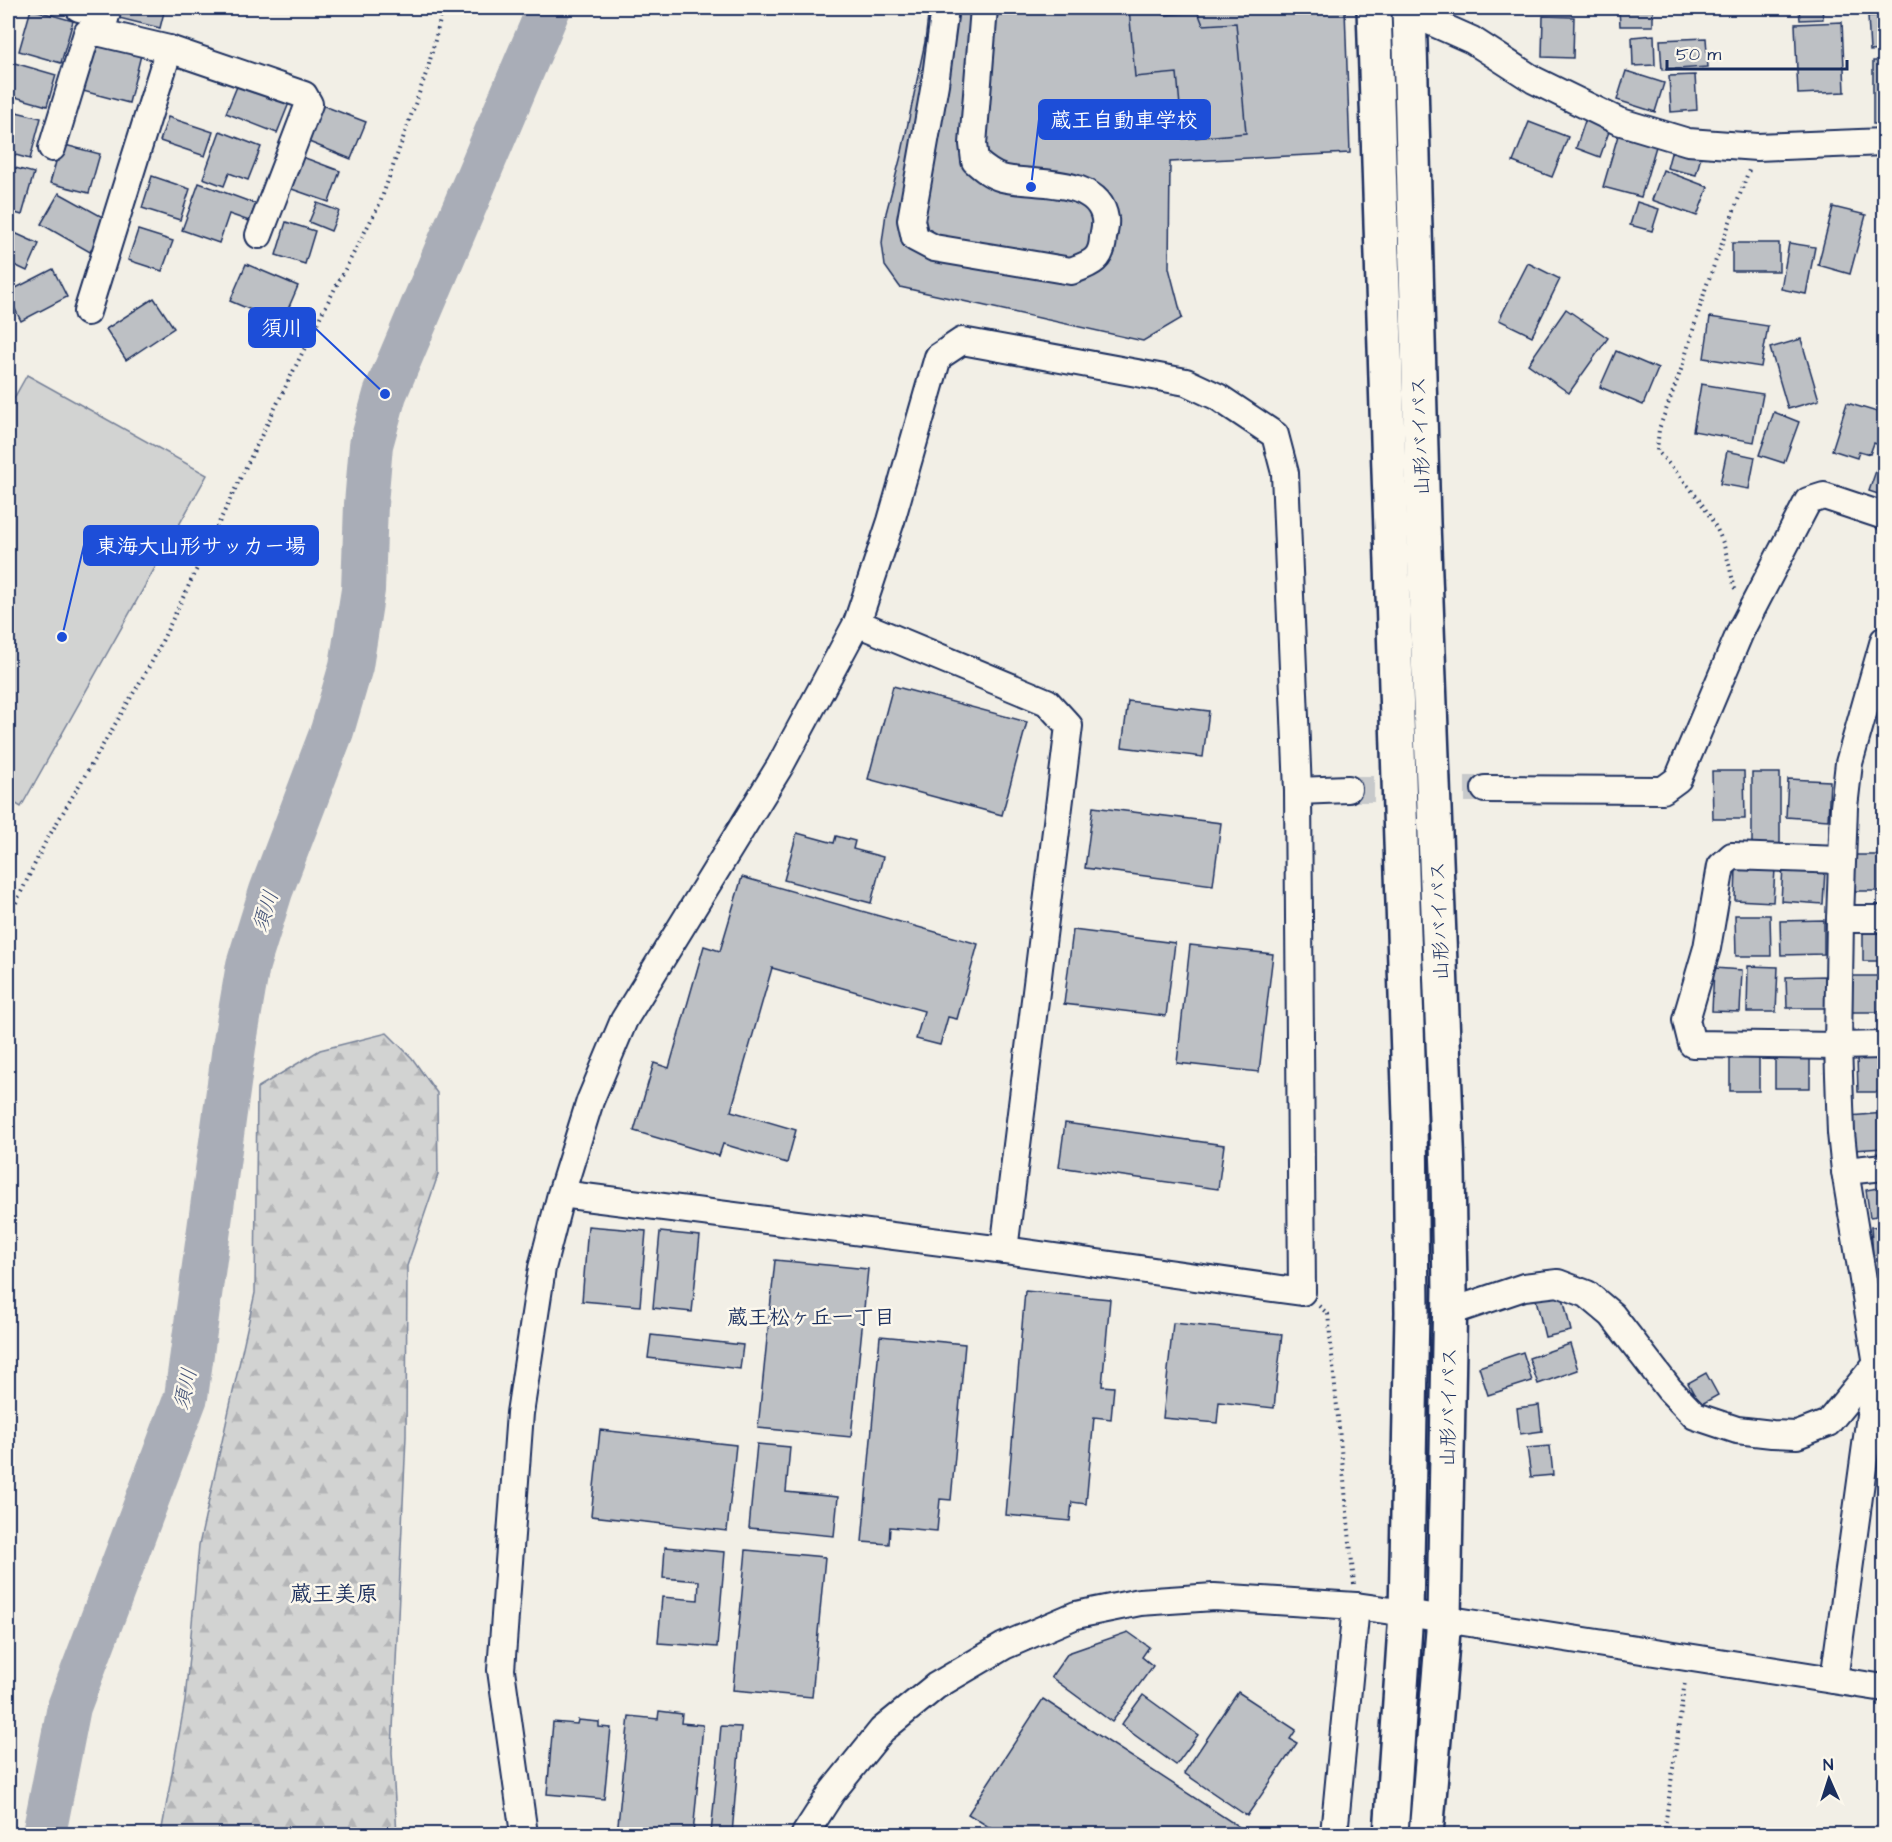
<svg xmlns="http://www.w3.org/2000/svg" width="1892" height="1842" font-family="'Architects Daughter','Klee One',sans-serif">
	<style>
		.forest { fill: url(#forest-firs); stroke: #768198; stroke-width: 1.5 }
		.pitch { fill: #d2d3d2; stroke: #768198; stroke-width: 1.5 }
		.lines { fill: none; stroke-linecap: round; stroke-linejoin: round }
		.river { stroke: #a9adb7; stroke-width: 44 }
		.building { fill: #bdc0c4; stroke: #1b2f5e; stroke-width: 1.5 }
		.minor-tunnel { stroke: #c7c9cb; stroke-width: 26; stroke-dasharray: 26 13; stroke-linecap: butt }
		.minor-casing { stroke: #1b2f5e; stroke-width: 30 }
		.highway-casing { stroke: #1b2f5e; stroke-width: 38 }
		.path { stroke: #1b2f5e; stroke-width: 4; stroke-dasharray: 1.5 4.5; stroke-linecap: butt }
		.minor { stroke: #fbf7ec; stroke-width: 26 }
		.highway { stroke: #fbf7ec; stroke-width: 33 }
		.labels { text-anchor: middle; stroke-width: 5; stroke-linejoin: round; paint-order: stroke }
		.street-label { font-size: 20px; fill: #1b2f5e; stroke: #fbf7ec }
		.water-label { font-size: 21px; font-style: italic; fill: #465579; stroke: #fbf7ec }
		.neighbourhood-label { font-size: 21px; font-weight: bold; fill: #1b2f5e; stroke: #fbf7ec }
		.quarter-label { font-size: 22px; font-weight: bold; fill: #1b2f5e; stroke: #fbf7ec }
		.leader { fill: none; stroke: #1d4ed8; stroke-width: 2 }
		.callout-dot { fill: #1d4ed8; stroke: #fbf7ec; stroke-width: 2 }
		.callout { fill: #1d4ed8; stroke: #1d4ed8; stroke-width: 2 }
		.callout-label { font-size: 21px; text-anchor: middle; font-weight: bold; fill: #fff }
	</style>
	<defs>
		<pattern id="forest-firs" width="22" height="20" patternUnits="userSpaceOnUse" patternTransform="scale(1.5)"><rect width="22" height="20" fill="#d2d3d2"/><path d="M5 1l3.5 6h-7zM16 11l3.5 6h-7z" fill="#b4b5b7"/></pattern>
	</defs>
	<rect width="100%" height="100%" fill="#f2efe6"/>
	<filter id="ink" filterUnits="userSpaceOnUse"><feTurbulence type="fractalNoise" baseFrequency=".0167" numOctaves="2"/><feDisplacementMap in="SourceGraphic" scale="12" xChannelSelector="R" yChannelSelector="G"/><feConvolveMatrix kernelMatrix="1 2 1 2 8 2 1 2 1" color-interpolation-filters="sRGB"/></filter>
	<g filter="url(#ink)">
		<polygon class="forest" points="387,1033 412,1058 437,1093 438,1175 407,1266 406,1436 392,1752 397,1834 161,1834 185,1701 199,1545 255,1293 257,1088 320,1050"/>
		<polygon class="pitch" points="27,375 207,475 21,807 8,799 8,409"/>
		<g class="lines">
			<polyline class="river" points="44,1834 69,1707 186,1397 234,1047 248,965 271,891 332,731 351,666 363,590 366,504 371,445 385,394 549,8"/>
		</g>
		<g class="building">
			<polygon points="121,8 165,8 160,28 119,18"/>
			<polygon points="929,8 1331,8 1345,10 1350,153 1170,162 1169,268 1182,318 1143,341 900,287 885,266 882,243 886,213 902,152 925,42"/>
			<polygon points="1129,8 1163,8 1164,15 1198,12 1203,25 1236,23 1246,133 1183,139 1177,73 1135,77"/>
			<polygon points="1619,8 1653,8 1653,26 1620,26"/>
			<polygon points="1799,8 1822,8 1823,19 1800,20"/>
			<polygon points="31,9 73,21 61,63 19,51"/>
			<polygon points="1884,15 1884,50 1870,51 1868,16"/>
			<polygon points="1543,16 1574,17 1573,58 1542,57"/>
			<polygon points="1842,22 1845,92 1798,94 1795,24"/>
			<polygon points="1654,35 1655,65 1633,66 1632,37"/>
			<polygon points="1706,38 1708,67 1662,70 1660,40"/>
			<polygon points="95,43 141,55 129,103 83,91"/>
			<rect x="1873" y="61" width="11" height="63"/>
			<polygon points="11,62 56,75 47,106 8,95 8,73"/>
			<polygon points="1626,71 1664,83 1655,112 1617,100"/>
			<polygon points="1695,75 1697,110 1671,112 1669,76"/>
			<polygon points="238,84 289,103 277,133 226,113"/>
			<polygon points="319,104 366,122 351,159 304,140"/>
			<polygon points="8,110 41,118 30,159 8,153"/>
			<polygon points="168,117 213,132 205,156 160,141"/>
			<polygon points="1586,118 1611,126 1600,157 1576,148"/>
			<polygon points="1529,122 1568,137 1552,177 1513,162"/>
			<polygon points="220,131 261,147 248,180 229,173 224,186 203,178"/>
			<polygon points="1619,132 1657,143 1641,197 1603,187"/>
			<polygon points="61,144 100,154 89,193 50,183"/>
			<polygon points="1673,146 1702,153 1696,175 1667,168"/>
			<polygon points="297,155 340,171 329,202 286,187"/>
			<polygon points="8,166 34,173 22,215 8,211"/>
			<polygon points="1663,170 1708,187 1697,216 1652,200"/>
			<polygon points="152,176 190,189 180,220 142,208"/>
			<polygon points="199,183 256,204 249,221 229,214 219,243 182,230"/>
			<polygon points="59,193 108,220 90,252 41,224"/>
			<polygon points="1637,202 1659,209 1652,231 1630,225"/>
			<polygon points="317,203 339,211 331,231 309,222"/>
			<polygon points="1833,207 1866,215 1850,274 1818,265"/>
			<polygon points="286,222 315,231 305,264 276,255"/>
			<polygon points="8,230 39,244 27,271 8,262"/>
			<polygon points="138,230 173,241 162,271 128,260"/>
			<rect x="1732" y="243" width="47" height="28"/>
			<polygon points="1789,243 1815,247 1806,294 1781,289"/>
			<polygon points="1528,263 1560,279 1532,336 1499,320"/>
			<polygon points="246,264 298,286 282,323 230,301"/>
			<polygon points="53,269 67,297 21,321 8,295 8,292"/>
			<polygon points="154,298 174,328 126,360 106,329"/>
			<polygon points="1566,309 1608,338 1569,393 1528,364"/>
			<polygon points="1710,317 1768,326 1761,367 1704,358"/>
			<polygon points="1801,339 1819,400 1788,409 1770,348"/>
			<polygon points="1616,351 1658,369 1643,405 1600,387"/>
			<polygon points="1701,384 1763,394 1754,442 1693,431"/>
			<polygon points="1847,403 1884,414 1884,447 1874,443 1870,454 1859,451 1857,458 1832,450"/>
			<polygon points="1774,412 1799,422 1784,463 1759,455"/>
			<polygon points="1727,451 1755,457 1749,489 1720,484"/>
			<polygon points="1877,468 1884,470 1884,496 1869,491"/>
			<polygon points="893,686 1027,722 1002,815 868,779"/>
			<polygon points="1128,701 1209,711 1203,757 1122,747"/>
			<polygon points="1712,771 1744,771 1745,819 1713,819"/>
			<rect x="1752" y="773" width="28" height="71"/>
			<polygon points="1788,779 1830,781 1828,820 1786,817"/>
			<polygon points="1093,807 1221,823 1213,885 1085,868"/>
			<polygon points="8,818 13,820 8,834"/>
			<polygon points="797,833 834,843 836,836 855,841 853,849 883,857 871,903 784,880"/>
			<rect x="1854" y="855" width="30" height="36"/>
			<polygon points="1736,867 1775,869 1773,902 1735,900"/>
			<polygon points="1783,867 1825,870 1823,904 1781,901"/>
			<polygon points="742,877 978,944 957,1019 948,1017 940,1045 916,1039 924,1011 772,968 731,1111 796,1130 787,1163 723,1144 719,1156 634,1131 654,1063 669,1068 704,946 720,951"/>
			<polygon points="1735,915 1770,915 1771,956 1736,956"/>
			<polygon points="1824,920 1824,954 1781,955 1780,921"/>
			<polygon points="1073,930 1175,943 1166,1016 1064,1004"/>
			<rect x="1863" y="930" width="21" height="31"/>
			<polygon points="1190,945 1273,954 1259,1072 1177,1063"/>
			<polygon points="1748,966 1778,967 1776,1012 1747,1012"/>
			<polygon points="1714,968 1742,970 1740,1012 1712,1011"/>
			<polygon points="1826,976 1826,1008 1787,1008 1786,977"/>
			<rect x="1850" y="976" width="34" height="36"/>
			<rect x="1730" y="1053" width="29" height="38"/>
			<rect x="1775" y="1053" width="35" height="35"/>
			<polygon points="1884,1055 1884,1092 1858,1092 1857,1056"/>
			<polygon points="1884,1113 1884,1148 1853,1150 1850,1116"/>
			<polygon points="1065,1123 1224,1145 1218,1189 1059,1167"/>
			<polygon points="1884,1187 1884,1215 1870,1217 1866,1190"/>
			<polygon points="588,1226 646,1231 640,1306 582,1301"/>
			<polygon points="1884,1226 1884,1254 1873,1255 1871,1227"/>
			<polygon points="660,1232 700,1236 692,1312 653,1308"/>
			<polygon points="775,1260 868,1269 851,1437 758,1428"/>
			<polygon points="1884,1271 1884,1304 1876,1306 1871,1273"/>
			<polygon points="1561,1289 1571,1331 1545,1337 1535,1295"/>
			<polygon points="1025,1291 1110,1299 1102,1386 1114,1387 1111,1419 1094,1417 1086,1504 1072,1502 1070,1521 1006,1515"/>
			<polygon points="1173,1323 1282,1334 1274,1408 1219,1402 1217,1423 1163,1418"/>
			<polygon points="651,1335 743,1345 740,1369 648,1358"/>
			<polygon points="880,1336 965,1344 951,1500 940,1499 937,1531 890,1527 889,1544 862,1542"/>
			<polygon points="1570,1344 1578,1370 1538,1384 1529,1358"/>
			<polygon points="1523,1352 1532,1381 1488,1395 1479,1367"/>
			<polygon points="1706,1373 1718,1395 1700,1405 1688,1383"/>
			<polygon points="1539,1405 1542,1431 1520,1434 1517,1408"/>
			<polygon points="600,1430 736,1445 727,1531 591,1516"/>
			<polygon points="757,1444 790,1447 786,1492 838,1497 834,1536 749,1528"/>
			<polygon points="1550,1446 1553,1475 1531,1477 1527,1448"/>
			<polygon points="665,1547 725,1552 717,1647 658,1643 662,1597 698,1600 699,1581 663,1578"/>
			<polygon points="746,1550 825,1557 812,1697 733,1690"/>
			<polygon points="1128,1632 1149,1647 1142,1657 1153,1666 1112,1722 1051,1677 1068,1653"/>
			<polygon points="1238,1692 1296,1730 1290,1739 1297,1743 1247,1816 1184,1773"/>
			<polygon points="1143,1695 1198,1735 1176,1765 1121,1725"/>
			<polygon points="1043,1699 1250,1834 1000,1834 968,1814"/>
			<polygon points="659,1711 682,1714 681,1723 703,1725 693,1834 617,1834 629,1716 658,1719"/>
			<polygon points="578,1720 599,1722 599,1727 611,1728 604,1799 547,1794 553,1722 577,1724"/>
			<polygon points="721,1726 741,1727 732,1834 711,1834"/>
		</g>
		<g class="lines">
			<polyline class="minor-tunnel" points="1348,789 1485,789"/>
			<defs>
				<g id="minor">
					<polyline points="79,8 106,15"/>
					<polyline points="108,8 101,33 169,49 304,95 309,104 259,235"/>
					<path d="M 945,8 L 935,84 L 911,220 L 915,238 L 934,248 L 1071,271 C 1090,264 1102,261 1103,238 C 1104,232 1106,225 1105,219 C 1099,176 1033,186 1002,178 C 991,175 983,168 975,161 L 973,144 L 984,8"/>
					<polyline points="1409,12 1472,40 1534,80 1618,121 1688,142 1757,147 1884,142"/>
					<polyline points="52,148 87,33 101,33"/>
					<polyline points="87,312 169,49"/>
					<polyline points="857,623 1047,702 1069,726 1004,1250"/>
					<polyline points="1485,789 1663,790 1678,779 1741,630 1808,501 1824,496 1884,516"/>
					<polyline points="1298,791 1348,789"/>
					<polyline points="1841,860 1732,856 1721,866 1707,948 1686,1020 1692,1044 1838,1046 1884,1045"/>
					<polyline points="1840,919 1884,919"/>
					<polyline points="1845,1171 1884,1167"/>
					<polyline points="1450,1312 1524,1287 1558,1283 1587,1294 1612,1315 1669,1389 1695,1416 1737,1430 1772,1434 1797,1435 1828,1423 1877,1363"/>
					<polyline points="1834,1680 1877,1364 1845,1171 1841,1133 1838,1046 1840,919 1844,807 1849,763 1884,640"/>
					<polyline points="524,1834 501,1670 520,1413 542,1268 561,1194 590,1101 624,1020 780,766 857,623 891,521 938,357 962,341 1186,382 1218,397 1275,435 1285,473 1298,791 1302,1292 1004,1250 561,1194"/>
					<polyline points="805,1834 832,1792 882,1730 936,1686 1004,1646 1076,1615 1140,1602 1214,1597 1356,1606 1406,1613 1884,1688"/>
					<polyline points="1334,1834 1356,1606"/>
				</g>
				<g id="highway">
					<polyline points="1374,8 1410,1118 1412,1312 1406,1613 1391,1834"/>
					<polyline points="1409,8 1423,523 1448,1171 1450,1290 1444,1619 1426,1834"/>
				</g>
			</defs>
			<use href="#minor" class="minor-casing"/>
			<use href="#highway" class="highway-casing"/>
			<g class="path">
				<path d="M 1735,589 C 1731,574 1728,558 1723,543 C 1709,507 1683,479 1657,451 L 1659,429 L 1682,367 L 1706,287 L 1749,170"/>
				<polyline points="8,919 45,843 153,660 238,483 321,315 380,203 428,68 443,8"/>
				<polyline points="1319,1306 1328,1314 1354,1584"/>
				<polyline points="1664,1834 1685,1681"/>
			</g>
			<use href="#minor" class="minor"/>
			<use href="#highway" class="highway"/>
		</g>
	</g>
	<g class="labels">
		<g class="street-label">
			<text transform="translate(1420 436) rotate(-92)" y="7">山形バイパス</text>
			<text transform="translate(1439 921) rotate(-92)" y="7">山形バイパス</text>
			<text transform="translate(1448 1407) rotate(-89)" y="7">山形バイパス</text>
		</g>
		<g class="water-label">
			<text transform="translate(265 911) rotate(-72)" y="7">須川</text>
			<text transform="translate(185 1389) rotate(-77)" y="7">須川</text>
		</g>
		<g class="neighbourhood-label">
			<text x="811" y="1324">蔵王松ヶ丘一丁目</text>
		</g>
		<g class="quarter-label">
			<text x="334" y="1601">蔵王美原</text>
		</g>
	</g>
	<path class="leader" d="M1031 187L1039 119M385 394L315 328M62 637L84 545"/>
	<g class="callout-dot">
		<circle cx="1031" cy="187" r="6"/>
		<circle cx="385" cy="394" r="6"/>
		<circle cx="62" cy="637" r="6"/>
	</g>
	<g class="callout">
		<rect x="1039" y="100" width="171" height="39" rx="6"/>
		<rect x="249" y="308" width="66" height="39" rx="6"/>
		<rect x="84" y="526" width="234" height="39" rx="6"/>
	</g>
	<g class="callout-label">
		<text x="1124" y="127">蔵王自動車学校</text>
		<text x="282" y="335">須川</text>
		<text x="201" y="553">東海大山形サッカー場</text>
	</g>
	<rect width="1892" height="1842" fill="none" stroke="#fbf7ec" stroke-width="30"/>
	<rect x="15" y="15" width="1862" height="1812" fill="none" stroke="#1b2f5e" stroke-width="2" filter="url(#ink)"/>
	<g transform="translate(1829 1779) rotate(357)" stroke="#fbf7ec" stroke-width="4.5" paint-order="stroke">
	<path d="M0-4.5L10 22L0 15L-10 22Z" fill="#1b2f5e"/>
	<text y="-9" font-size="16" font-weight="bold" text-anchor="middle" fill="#1b2f5e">N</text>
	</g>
	<path d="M1667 60v9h180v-9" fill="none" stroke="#1b2f5e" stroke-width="3"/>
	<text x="1676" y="60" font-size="18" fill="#1b2f5e" stroke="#fbf7ec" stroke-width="4.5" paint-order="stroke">50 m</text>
</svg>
